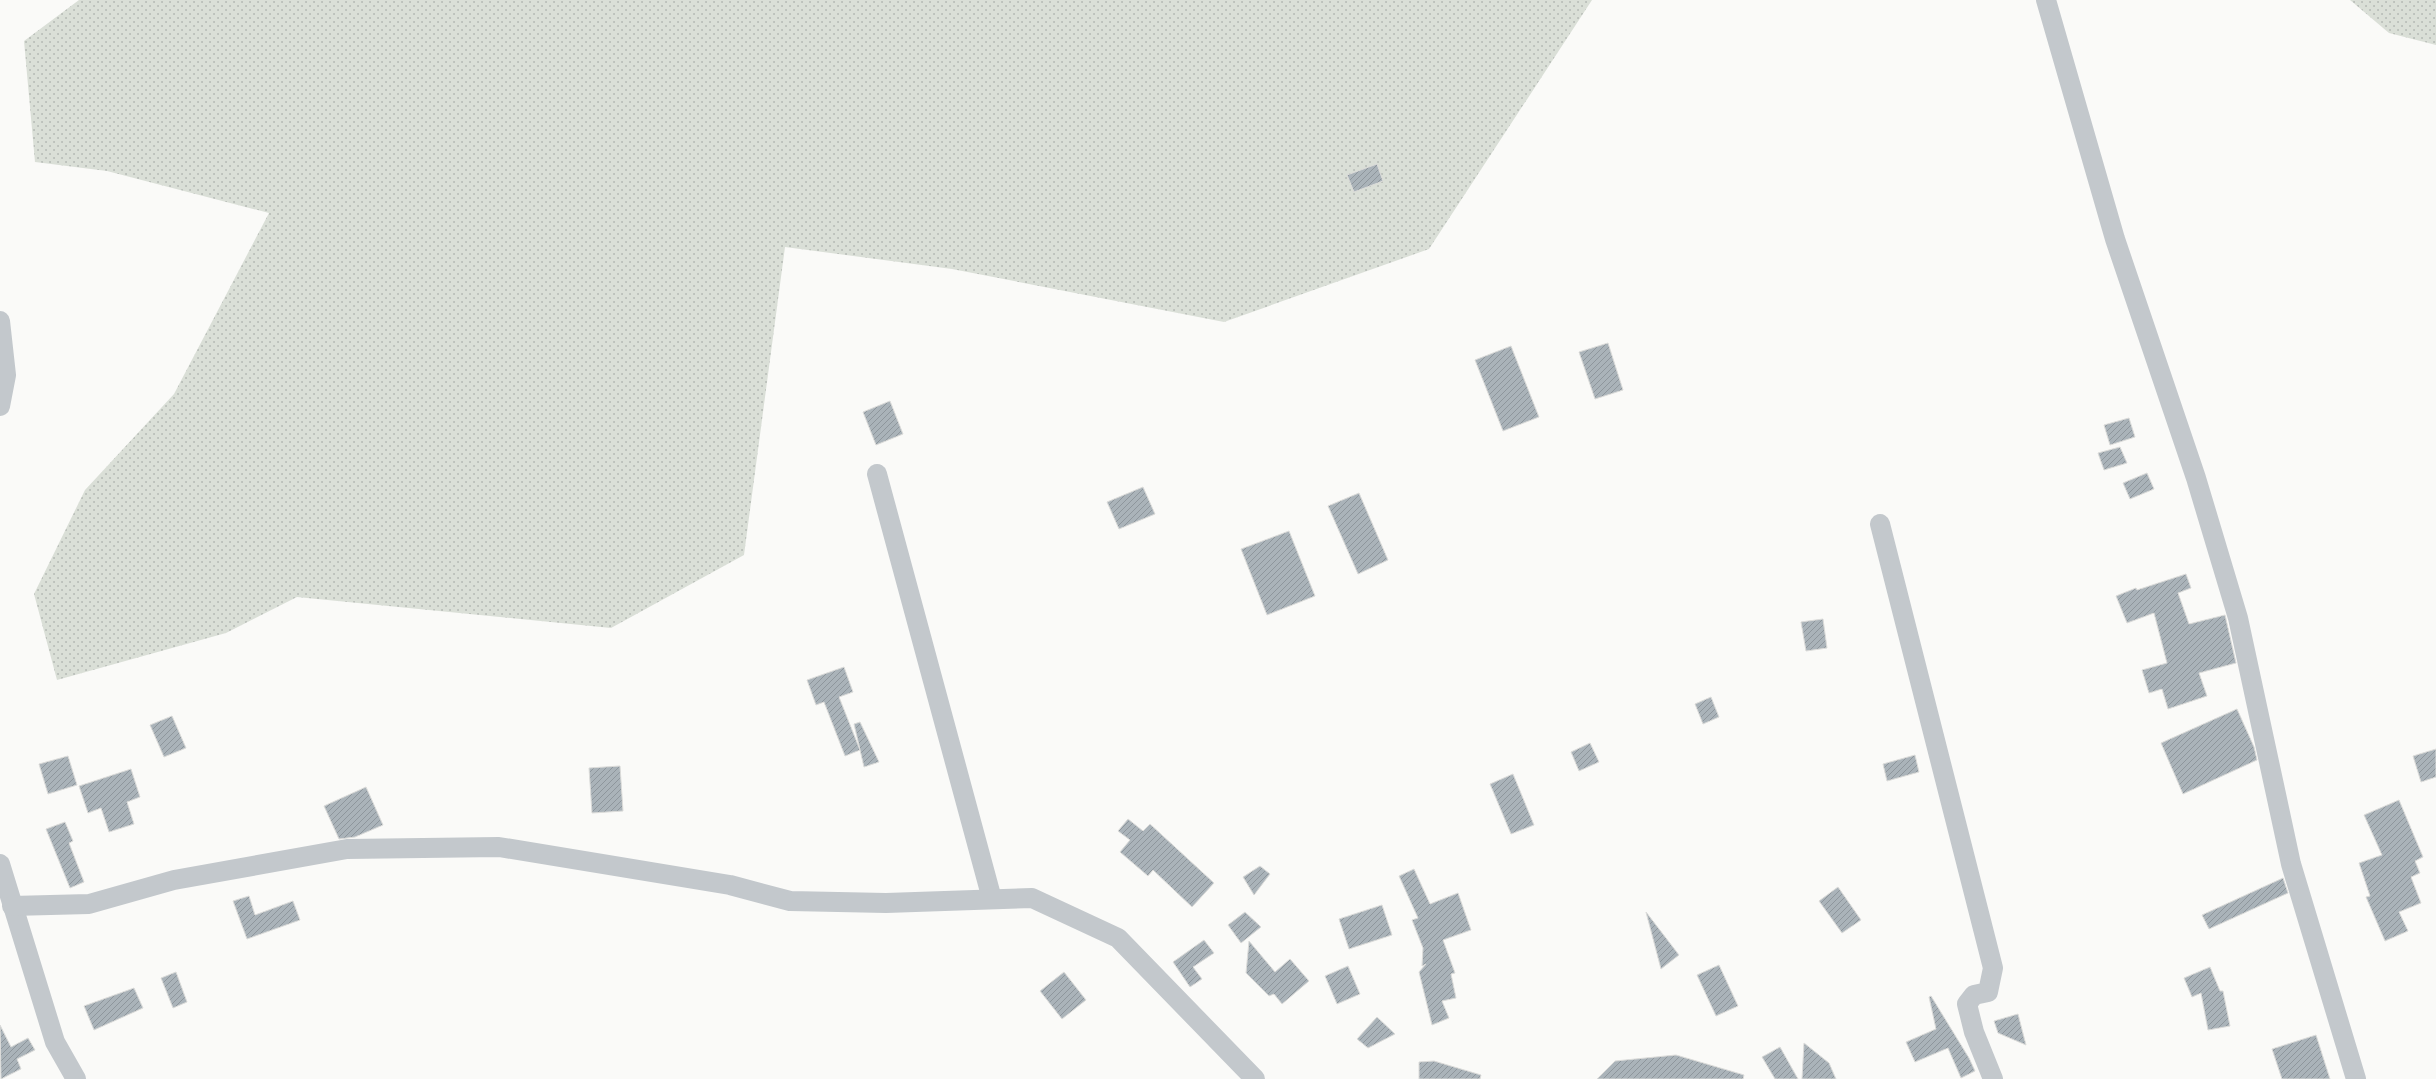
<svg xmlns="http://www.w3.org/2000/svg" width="2436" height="1079" font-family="'Asap Condensed',sans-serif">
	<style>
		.grass { fill: url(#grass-dots) }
		.building { fill: url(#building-hatch); stroke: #dcdcda }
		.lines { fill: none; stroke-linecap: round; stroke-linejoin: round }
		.minor { stroke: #c3c8cc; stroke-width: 20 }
	</style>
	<defs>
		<pattern id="grass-dots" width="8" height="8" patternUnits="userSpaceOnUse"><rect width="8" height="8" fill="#dadfd7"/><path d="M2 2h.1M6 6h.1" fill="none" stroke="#b4b9b4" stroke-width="1.8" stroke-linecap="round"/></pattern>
		<pattern id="building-hatch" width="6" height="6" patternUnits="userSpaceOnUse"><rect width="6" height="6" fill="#aab3b9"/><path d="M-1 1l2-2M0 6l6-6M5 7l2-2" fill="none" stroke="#8e969c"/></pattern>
	</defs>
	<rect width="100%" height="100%" fill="#fafaf8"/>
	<g class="grass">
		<polygon points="79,0 1592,0 1429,249 1224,322 952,269 785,247 744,555 611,628 297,597 226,633 57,680 34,594 85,490 174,394 269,213 107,171 35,162 24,41"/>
		<polygon points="2350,0 2436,0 2436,45 2389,33"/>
	</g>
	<g class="building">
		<polygon points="1377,164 1383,181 1354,192 1347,175"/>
		<polygon points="1608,343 1623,390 1595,399 1579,352"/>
		<polygon points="1511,346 1539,417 1503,431 1475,360"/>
		<polygon points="890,401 903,434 876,445 863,412"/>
		<polygon points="2129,418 2135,437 2110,445 2104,425"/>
		<polygon points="2120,447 2127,463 2104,470 2098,453"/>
		<polygon points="2147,473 2154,489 2130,499 2123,483"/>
		<polygon points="1143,487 1155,514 1119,529 1107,502"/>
		<polygon points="1359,493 1388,560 1358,574 1328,506"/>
		<polygon points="1289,531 1315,596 1267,615 1241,549"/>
		<polygon points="2186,574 2191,588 2178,593 2189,624 2225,615 2236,663 2199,673 2207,696 2168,709 2162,689 2149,693 2142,670 2167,663 2154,613 2127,623 2116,596 2136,588 2137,590"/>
		<polygon points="1823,619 1827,648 1806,651 1801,622"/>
		<polygon points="844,667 853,692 839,697 860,750 845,756 824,702 816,705 807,680"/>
		<polygon points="1711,697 1719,717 1703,724 1695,704"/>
		<polygon points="2237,709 2254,747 2257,760 2183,794 2161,743"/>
		<polygon points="172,716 186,748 164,757 150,725"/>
		<polygon points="860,722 879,762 864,767 854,724"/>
		<polygon points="1590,743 1599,762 1579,771 1571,752"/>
		<polygon points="2436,749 2436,777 2421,782 2413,756"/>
		<polygon points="1915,755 1919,772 1887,781 1883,764"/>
		<polygon points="68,756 77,785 48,794 39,764"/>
		<polygon points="620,766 623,811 592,813 589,768"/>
		<polygon points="131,769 140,797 127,802 134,824 109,832 101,808 88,813 79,786"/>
		<polygon points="1513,774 1534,825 1511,834 1490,784"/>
		<polygon points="366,787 383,825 355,837 339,839 324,806"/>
		<polygon points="2399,800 2423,857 2415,861 2420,873 2411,877 2421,903 2399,912 2408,931 2385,941 2366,897 2370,896 2359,863 2382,855 2364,815"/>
		<polygon points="1128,819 1143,831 1150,824 1214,883 1192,907 1153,870 1148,876 1120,852 1130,840 1118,831"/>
		<polygon points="65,822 73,841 69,843 84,882 70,888 46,829"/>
		<polygon points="1260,866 1270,874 1254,895 1243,877"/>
		<polygon points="1414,869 1430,904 1458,893 1471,930 1443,940 1455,973 1451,974 1456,998 1442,1001 1449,1018 1432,1025 1419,972 1426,964 1422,966 1423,948 1412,920 1418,918 1399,876"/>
		<polygon points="2283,878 2288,893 2209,929 2202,915"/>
		<polygon points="1838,887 1861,920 1842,933 1819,901"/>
		<polygon points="249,896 255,915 293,901 300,920 247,939 233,901"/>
		<polygon points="1382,905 1392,935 1349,949 1339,919"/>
		<polygon points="1245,912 1261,927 1241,943 1228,925"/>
		<polygon points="1646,912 1679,955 1661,969"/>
		<polygon points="1204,940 1214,953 1193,967 1202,979 1190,987 1173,962"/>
		<polygon points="1249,941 1275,972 1290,959 1309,981 1282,1004 1274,994 1269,996 1246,973"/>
		<polygon points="1719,965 1738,1006 1716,1016 1697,975"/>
		<polygon points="1348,966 1360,994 1337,1004 1325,976"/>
		<polygon points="2210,967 2220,991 2223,991 2230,1026 2208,1030 2201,993 2192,997 2184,978"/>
		<polygon points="176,972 187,1002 173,1008 161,978"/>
		<polygon points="1064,972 1086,1000 1062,1019 1040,991"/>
		<polygon points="134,988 143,1008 94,1030 84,1006"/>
		<polygon points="1931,996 1969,1058 1975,1071 1961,1078 1948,1048 1915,1062 1906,1042 1936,1029 1929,997"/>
		<polygon points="2018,1014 2026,1045 1998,1033 1994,1021"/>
		<polygon points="1377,1017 1395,1034 1368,1048 1357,1039"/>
		<polygon points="0,1025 11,1047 28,1038 35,1050 17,1059 21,1069 1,1079"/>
		<polygon points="2316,1035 2330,1079 2282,1079 2272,1049"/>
		<polygon points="1804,1043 1829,1063 1836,1079 1802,1079"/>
		<polygon points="1780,1047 1798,1079 1775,1079 1762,1057"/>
		<polygon points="1676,1055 1744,1075 1743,1079 1597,1079 1615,1061"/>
		<polygon points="1434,1061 1481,1075 1480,1079 1419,1079 1419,1062"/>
	</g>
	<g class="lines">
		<g class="minor">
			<polyline points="2046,0 2115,239 2196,478 2238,618 2291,864 2356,1079"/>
			<polyline points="0,321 6,375 0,406"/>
			<polyline points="877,474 992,899"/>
			<polyline points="1880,524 1993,968 1988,992 1974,995 1967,1004 1974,1032 1993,1079"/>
			<polyline points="0,864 55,1042 76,1079"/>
			<polyline points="12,906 89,904 174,880 347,849 499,847 730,885 790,901 886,903 1032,898 1118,938 1255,1079"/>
		</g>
	</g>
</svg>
